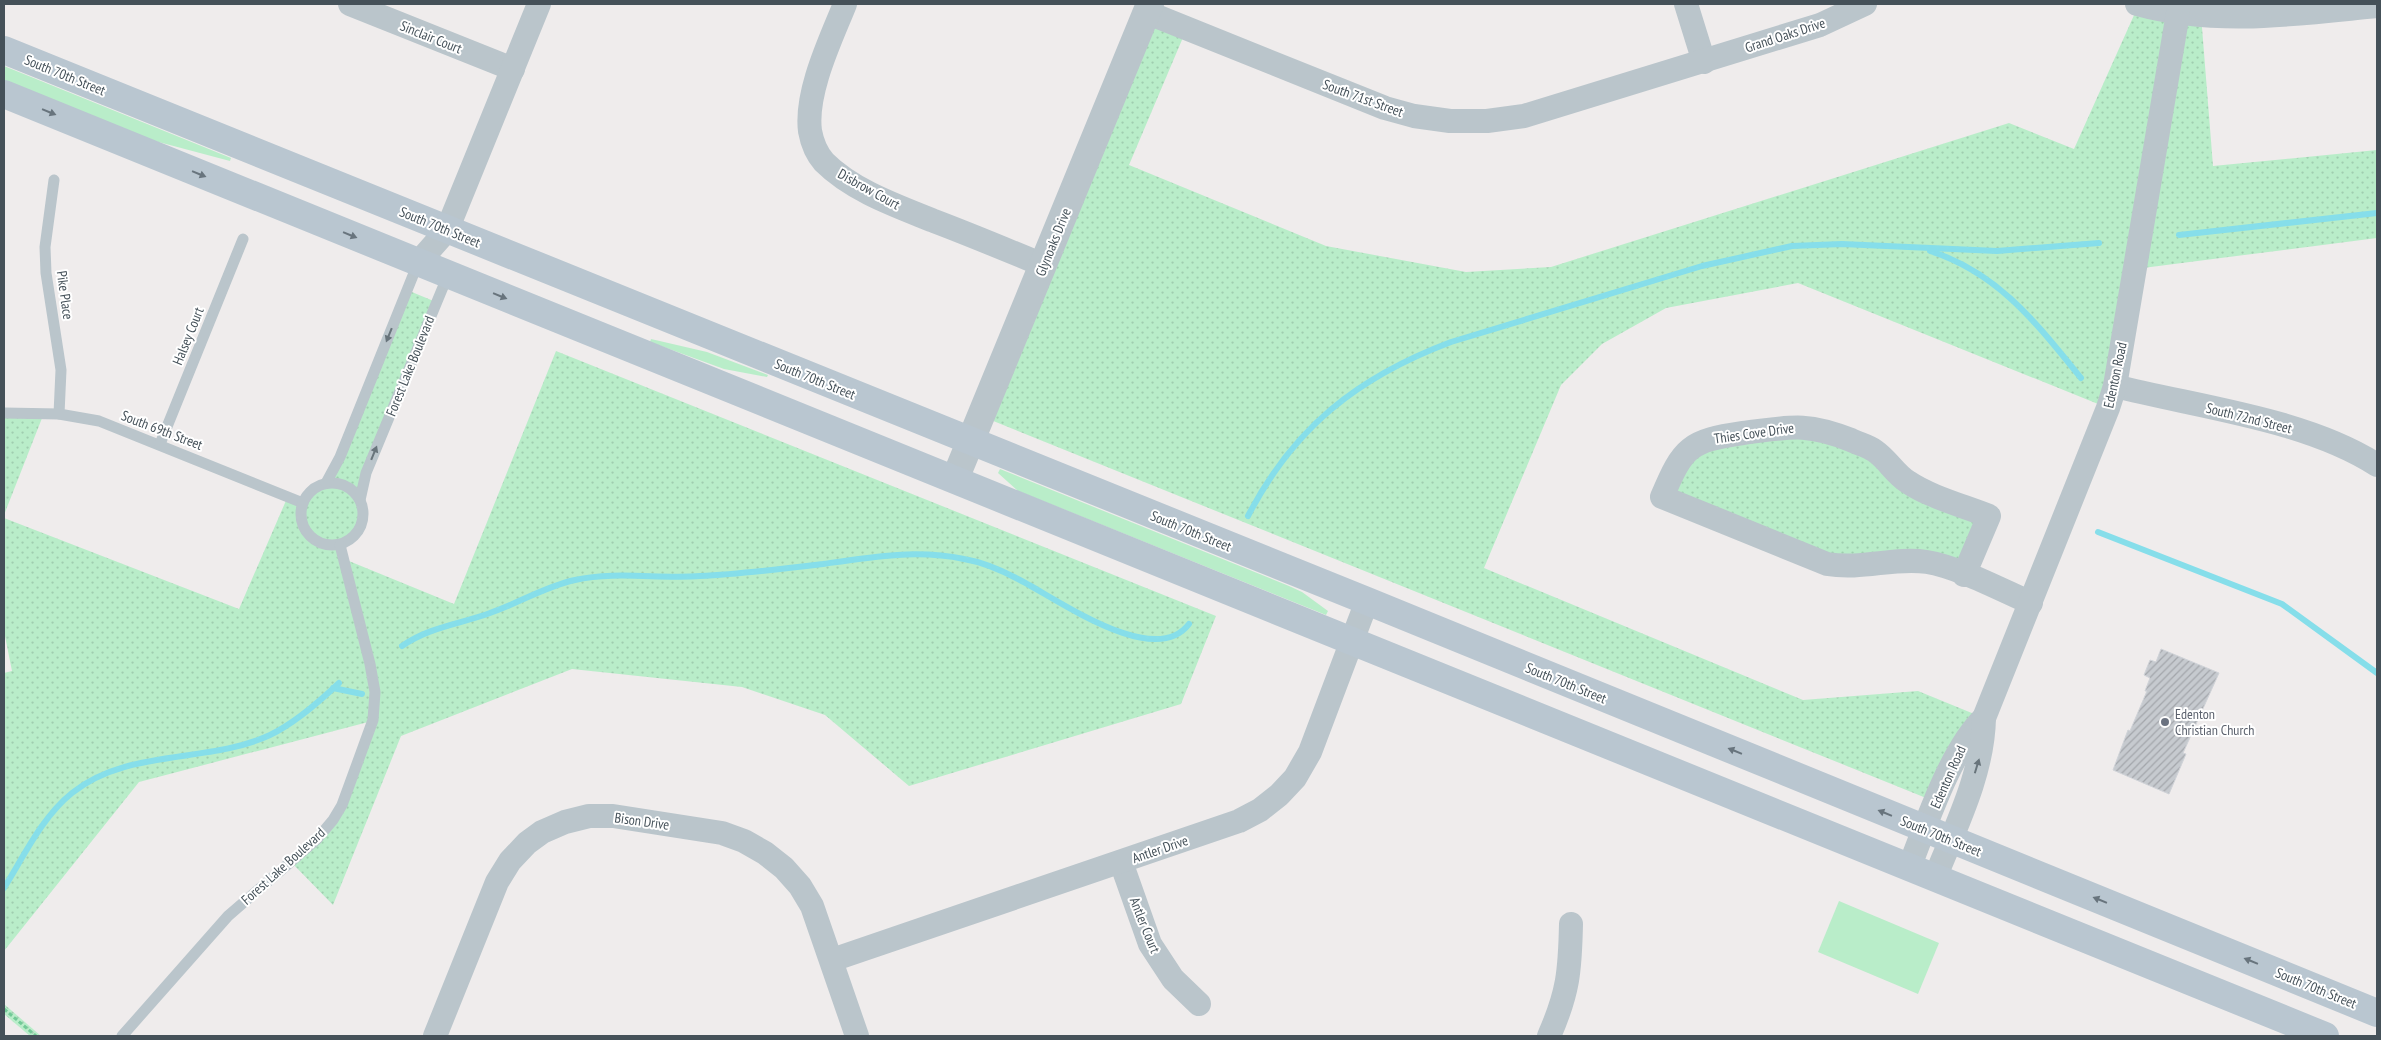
<svg xmlns="http://www.w3.org/2000/svg" width="2381" height="1040" font-family="'PT Sans Narrow',sans-serif">
	<style>
		.grass { fill: #b9edc9 }
		.park { fill: url(#park-dots) }
		.lines { fill: none; stroke-linecap: round; stroke-linejoin: round }
		.stream { stroke: #86deea; stroke-width: 6 }
		.building { fill: url(#building-hatch); stroke: #d0d3d8 }
		.path { stroke: #72ca97; stroke-width: 3; stroke-dasharray: 4 2.5; stroke-linecap: butt }
		.service { stroke: #bac5cb; stroke-width: 11 }
		.minor { stroke: #bac5cb; stroke-width: 24 }
		.tertiary { stroke: #bac5cb; stroke-width: 28 }
		.secondary { stroke: #b9c6d0; stroke-width: 28 }
		.oneway { fill: #68747d }
		.oneway2 { fill: #68747b }
		.worship-dot { fill: #6b7280; stroke: #fff; stroke-width: 2 }
		.labels { text-anchor: middle; stroke-width: 4; stroke-linejoin: round; paint-order: stroke }
		.street-label { font-size: 14px; fill: #455159; stroke: #fff }
		.worship-label { font-size: 14px; fill: #5b616d; stroke: #fff; text-anchor: start }
	</style>
	<defs>
		<pattern id="park-dots" width="8" height="8" patternUnits="userSpaceOnUse" patternTransform="scale(1.25)"><rect width="8" height="8" fill="#b9edc9"/><path d="M2 2h.1M6 6h.1" fill="none" stroke="#a0cdaf" stroke-width="1.8" stroke-linecap="round"/></pattern>
		<pattern id="building-hatch" width="6" height="6" patternUnits="userSpaceOnUse" patternTransform="scale(1.25)"><rect width="6" height="6" fill="#c6cacf"/><path d="M-1 1l2-2M0 6l6-6M5 7l2-2" fill="none" stroke="#a3a6ab"/></pattern>
	</defs>
	<rect width="100%" height="100%" fill="#efecec"/>
	<g class="grass">
		<polygon points="4,66 231,158 230,161 151,140 4,81"/>
		<polygon points="651,339 707,352 768,375 767,377 724,369 650,342"/>
		<polygon points="1000,469 1289,586 1302,592 1328,611 1326,615 1018,491 998,473"/>
		<polygon points="1839,901 1939,943 1918,994 1818,952"/>
	</g>
	<g class="park">
		<polygon points="2139,4 2201,15 2213,166 2377,150 2377,238 2135,269 2108,408 1798,283 1666,308 1602,344 1561,385 1484,568 1803,700 1918,691 1984,718 1936,802 981,416 1146,12 1187,28 1129,165 1326,246 1466,272 1551,267 2009,123 2074,149"/>
		<path d="M 407,290 L 436,302 L 360,500 C 367,519 360,537 341,545 L 344,559 L 454,604 L 556,351 L 1216,616 L 1181,704 L 909,786 L 825,715 L 742,687 L 572,669 L 401,736 L 333,905 L 290,861 L 333,820 L 372,721 L 139,782 L 4,951 L 4,673 L 12,671 L 4,631 L 4,518 L 239,609 L 288,496 L 303,503 L 312,491 L 326,483 Z"/>
		<polygon points="4,413 44,413 4,515"/>
		<polygon points="1797,426 1989,516 1964,575 1865,567 1662,497 1683,454"/>
		<polygon points="4,1004 41,1036 30,1036 4,1014"/>
	</g>
	<g class="lines">
		<g class="stream">
			<polyline points="2179,235 2377,213"/>
			<path d="M 1930,251 C 1999,273 2037,324 2081,378"/>
			<path d="M 1248,516 C 1294,427 1358,377 1451,342 L 1702,266 L 1792,246 L 1842,244 L 1997,251 L 2099,243"/>
			<polyline points="2098,532 2282,604 2377,673"/>
			<path d="M 402,646 C 429,627 460,624 490,613 C 519,603 546,586 575,580 C 615,571 659,579 700,576 C 741,574 782,569 823,564 C 870,557 917,549 964,559 C 982,562 1001,570 1018,579 C 1056,598 1154,670 1189,624"/>
			<polyline points="333,688 362,694"/>
			<path d="M 4,888 C 24,856 42,817 72,793 C 127,748 208,764 270,735 C 295,723 319,702 339,683"/>
		</g>
	</g>
	<polygon class="building" points="2161,649 2219,673 2183,753 2186,754 2169,794 2113,770 2128,730 2130,731 2147,691 2145,691 2150,678 2144,675 2150,660 2156,662"/>
	<g class="lines">
		<polyline class="path" points="4,1009 36,1036"/>
		<g class="service">
			<polyline points="54,180 45,247 46,273 61,370 59,414"/>
			<polyline points="4,413 59,414 99,421 303,503"/>
			<polyline points="160,444 243,239"/>
			<circle cx="332" cy="514" r="31"/>
			<polyline points="326,483 340,457 418,263"/>
			<polyline points="360,500 366,473 448,275"/>
			<polyline points="122,1036 228,916 317,839 333,820 342,805 373,720 375,692 370,664 340,545"/>
		</g>
		<g class="minor">
			<polyline points="350,4 513,69"/>
			<path d="M 845,4 C 831,39 805,92 810,131 C 812,142 817,154 824,162 C 853,191 897,206 934,221 C 971,235 1007,250 1043,265"/>
			<polyline points="1686,4 1704,62"/>
			<path d="M 2137,4 C 2217,26 2296,14 2377,6"/>
			<polyline points="1146,12 1385,108 1414,116 1450,121 1487,121 1524,116 1820,25 1865,4"/>
			<polyline points="418,263 447,230 539,4"/>
			<path d="M 2115,386 C 2197,407 2306,419 2377,465"/>
			<path d="M 1964,575 L 1989,516 C 1964,506 1930,497 1908,482 C 1895,474 1888,460 1875,451 C 1868,446 1859,444 1851,440 C 1806,422 1790,427 1743,433 C 1689,441 1683,447 1662,497 L 1827,564 C 1863,570 1893,557 1927,562 C 1958,567 2001,590 2031,603"/>
			<polyline points="1121,862 1150,944 1173,979 1199,1004"/>
			<path d="M 1909,868 C 1926,825 1951,749 1984,718"/>
			<path d="M 1935,878 C 1955,828 1983,774 1984,718 L 2108,408 L 2115,386 L 2178,13"/>
			<polyline points="832,960 1239,821 1260,810 1279,795 1295,778 1310,752 1367,601"/>
			<polyline points="435,1036 497,882 510,861 527,843 542,832 565,822 589,816 613,816 722,833 744,841 765,853 784,868 800,886 812,906 857,1036"/>
			<path d="M 1549,1036 C 1568,993 1570,972 1571,924"/>
		</g>
		<polyline class="tertiary" points="955,479 1150,4"/>
		<g class="secondary">
			<polyline points="4,50 1367,601 2377,1013"/>
			<polyline points="4,94 2325,1036"/>
		</g>
	</g>
	<defs><path id="oneway-solid" d="M-6-.8H1V-3.2L6.5 0L1 3.2V.8H-6Z" transform="scale(1.25)"/></defs>
	<g class="oneway">
		<use href="#oneway-solid" transform="translate(49 112) rotate(22)"/>
		<use href="#oneway-solid" transform="translate(199 174) rotate(22)"/>
		<use href="#oneway-solid" transform="translate(350 235) rotate(22)"/>
		<use href="#oneway-solid" transform="translate(500 296) rotate(22)"/>
		<use href="#oneway-solid" transform="translate(1735 751) rotate(-158)"/>
		<use href="#oneway-solid" transform="translate(1885 813) rotate(-158)"/>
		<use href="#oneway-solid" transform="translate(2100 900) rotate(-158)"/>
		<use href="#oneway-solid" transform="translate(2251 961) rotate(-158)"/>
	</g>
	<g class="oneway2">
		<use href="#oneway-solid" transform="translate(389 335) rotate(112)"/>
		<use href="#oneway-solid" transform="translate(374 453) rotate(-68)"/>
		<use href="#oneway-solid" transform="translate(1977 766) rotate(-73)"/>
	</g>
	<circle class="worship-dot" cx="2165" cy="722" r="5"/>
	<g class="labels">
		<g class="street-label">
			<text transform="translate(1785 35) rotate(-18)" y="5">Grand Oaks Drive</text>
			<text transform="translate(431 37) rotate(22)" y="5">Sinclair Court</text>
			<text transform="translate(65 75) rotate(22)" y="5">South 70th Street</text>
			<text transform="translate(1363 98) rotate(20)" y="5">South 71st Street</text>
			<text transform="translate(869 189) rotate(29)" y="5">Disbrow Court</text>
			<text transform="translate(440 227) rotate(22)" y="5">South 70th Street</text>
			<text transform="translate(1053 242) rotate(-68)" y="5">Glynoaks Drive</text>
			<text transform="translate(65 295) rotate(82)" y="5">Pike Place</text>
			<text transform="translate(188 336) rotate(-68)" y="5">Halsey Court</text>
			<text transform="translate(410 366) rotate(-68)" y="5">Forest Lake Boulevard</text>
			<text transform="translate(2115 375) rotate(-78)" y="5">Edenton Road</text>
			<text transform="translate(815 379) rotate(22)" y="5">South 70th Street</text>
			<text transform="translate(2249 418) rotate(14)" y="5">South 72nd Street</text>
			<text transform="translate(162 430) rotate(21)" y="5">South 69th Street</text>
			<text transform="translate(1754 433) rotate(-8)" y="5">Thies Cove Drive</text>
			<text transform="translate(1191 531) rotate(22)" y="5">South 70th Street</text>
			<text transform="translate(1566 683) rotate(22)" y="5">South 70th Street</text>
			<text transform="translate(1948 777) rotate(-66)" y="5">Edenton Road</text>
			<text transform="translate(642 821) rotate(8)" y="5">Bison Drive</text>
			<text transform="translate(1941 836) rotate(22)" y="5">South 70th Street</text>
			<text transform="translate(1160 849) rotate(-19)" y="5">Antler Drive</text>
			<text transform="translate(283 866) rotate(-42)" y="5">Forest Lake Boulevard</text>
			<text transform="translate(1145 925) rotate(68)" y="5">Antler Court</text>
			<text transform="translate(2316 988) rotate(22)" y="5">South 70th Street</text>
		</g>
		<g class="worship-label">
			<text x="2175" y="719">Edenton<tspan x="2175" dy="16">Christian Church</tspan></text>
		</g>
	</g>
	<rect width="2381" height="1040" fill="none" stroke="#455159" stroke-width="10"/>
</svg>
